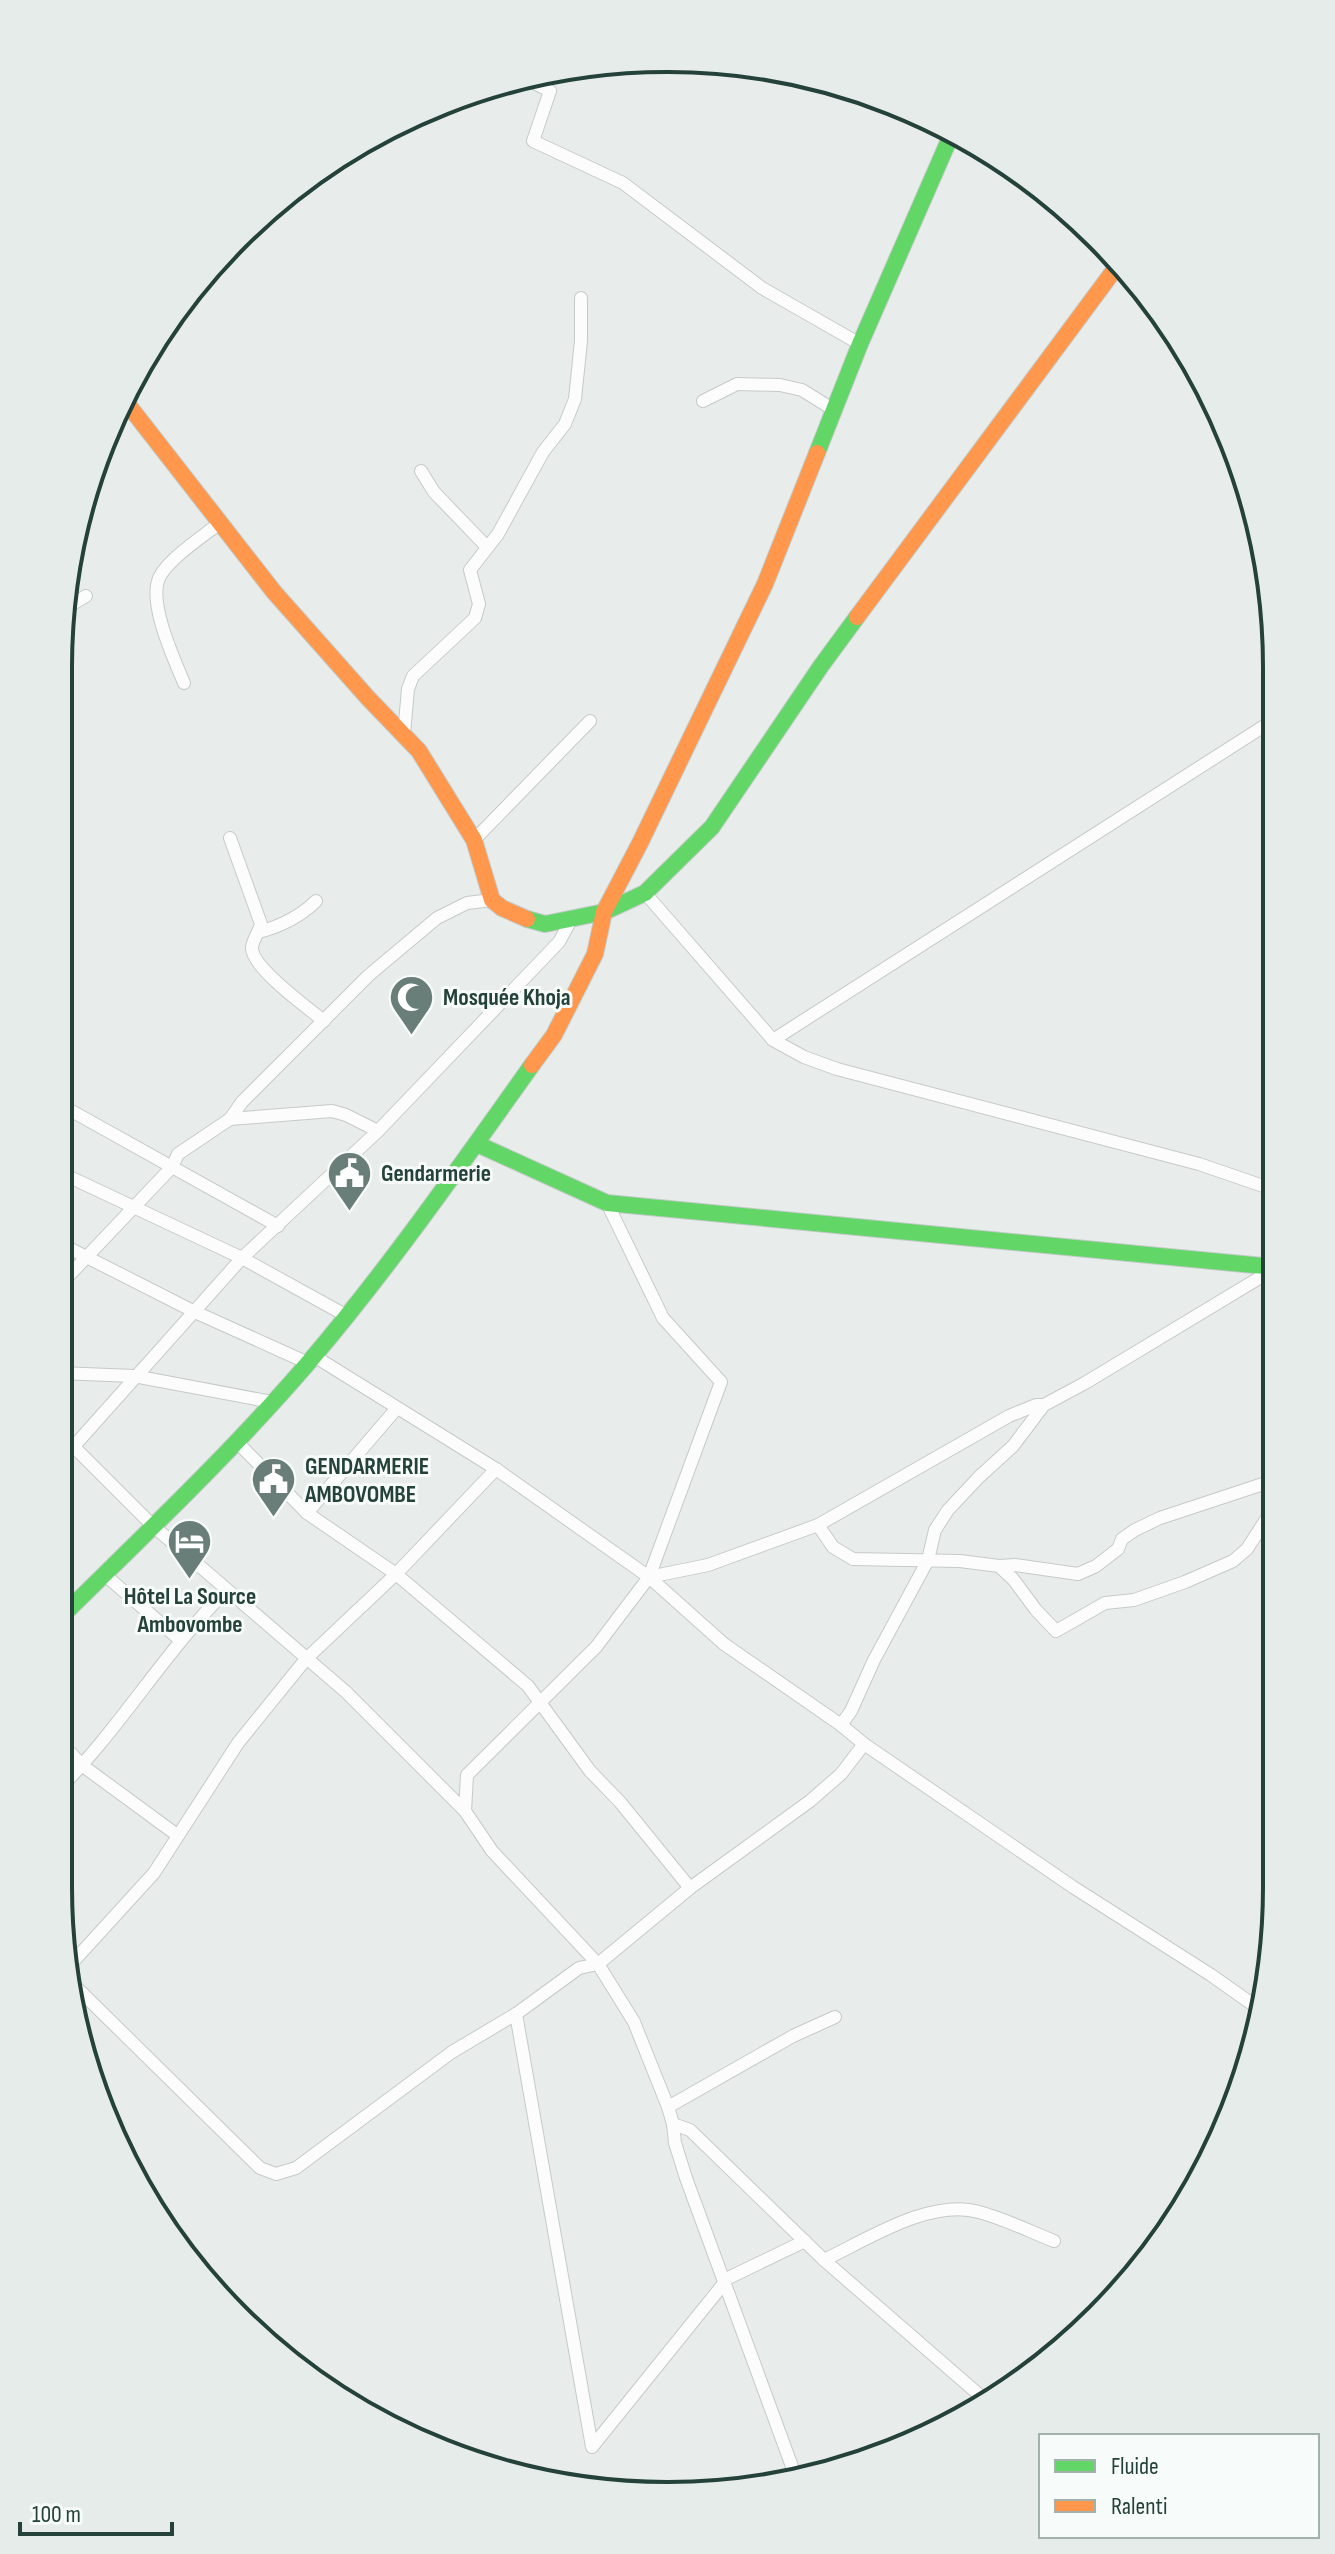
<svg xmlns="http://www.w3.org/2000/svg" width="1335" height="2554" font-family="'Sofia Sans Condensed',sans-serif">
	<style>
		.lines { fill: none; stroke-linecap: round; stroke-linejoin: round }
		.street-casing { stroke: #c5cac8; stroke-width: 14 }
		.fast-casing { stroke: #c3cbc8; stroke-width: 18 }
		.slow-casing { stroke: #c3cbc8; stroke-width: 18 }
		.street { stroke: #fcfcfc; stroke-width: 12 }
		.fast { stroke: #63d668; stroke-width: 16 }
		.slow { stroke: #ff974d; stroke-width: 16 }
		.labels { text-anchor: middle; stroke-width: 6; stroke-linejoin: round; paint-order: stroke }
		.poi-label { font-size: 24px; font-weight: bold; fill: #24423a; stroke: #f7fbf9; text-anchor: start }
		.rim { fill: none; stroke: #24423a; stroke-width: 4 }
	</style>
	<rect width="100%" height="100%" fill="#e8edeb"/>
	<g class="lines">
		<defs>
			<g id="street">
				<polyline points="524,78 550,91 533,141 623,183 762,288 860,344"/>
				<polyline points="703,401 737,384 780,385 802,390 834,410"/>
				<polyline points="421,471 434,492 487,547"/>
				<polyline points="62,610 86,596"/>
				<path d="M 184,683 C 174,659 150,607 158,581 C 163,562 205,535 221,522"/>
				<polyline points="404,734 408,689 413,676 475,618 479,604 470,570 498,534 543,452 565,424 575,399 581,341 581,298"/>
				<path d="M 230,838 L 261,924 C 259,932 252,941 252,948 C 252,968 308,1008 324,1021"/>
				<polyline points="474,840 590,721"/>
				<polyline points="645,893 773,1040 804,1057 837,1069 1199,1164 1269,1188 1274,1234"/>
				<path d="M 259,932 C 281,926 300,917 316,901"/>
				<polyline points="773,1040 1272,721"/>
				<polyline points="59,1104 278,1226"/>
				<polyline points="230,1119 332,1111 346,1115 378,1131"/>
				<polyline points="59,1172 242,1258 347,1316"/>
				<polyline points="59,1243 195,1312 308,1363"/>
				<polyline points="59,1286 172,1167 178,1154 230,1119 242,1102 369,975 437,918 467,903 492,900"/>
				<polyline points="314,1356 496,1469 649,1577 724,1644 841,1725 864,1744 1073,1887 1211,1975 1262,2011"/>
				<polyline points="59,1373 134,1376 272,1402"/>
				<polyline points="58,1436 74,1447 152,1525 346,1692 465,1811 492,1851 598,1964 634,2022 668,2107 673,2124 675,2143 686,2178 797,2480"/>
				<polyline points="237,1442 307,1513 396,1574 528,1686 590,1771 620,1802 690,1888"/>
				<polyline points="58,1464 242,1258 378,1131 559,942 571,920"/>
				<polyline points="307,1513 397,1408"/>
				<polyline points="818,1525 833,1547 853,1559 960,1561 999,1566 1013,1579 1036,1610 1056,1631 1105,1603 1134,1600 1185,1582 1233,1561 1247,1549 1267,1518 1274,1510"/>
				<polyline points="999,1566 1015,1565 1078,1574 1096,1566 1118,1549 1122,1539 1135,1530 1160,1518 1266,1483"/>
				<polyline points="105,1575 180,1640"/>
				<polyline points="649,1577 708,1565 818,1525 1009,1416 1036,1405 1044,1405"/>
				<polyline points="841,1725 851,1711 874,1660 928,1560 935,1530 948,1510 979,1477 1013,1446 1044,1405 1085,1383 1274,1269"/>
				<polyline points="58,1740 83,1766 177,1835"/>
				<path d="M 58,1790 C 120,1729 164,1652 226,1591"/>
				<polyline points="465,1811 467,1775 596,1647 649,1577 721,1382 663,1318 607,1203"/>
				<polyline points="71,1964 154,1873 238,1743 306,1659 396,1574 496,1469"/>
				<polyline points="74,1985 260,2168 276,2174 296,2168 452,2052 516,2014 579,1968 598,1964 690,1888 810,1801 841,1774 864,1744"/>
				<polyline points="516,2014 592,2447 725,2282"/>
				<polyline points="668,2107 793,2036 835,2017"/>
				<polyline points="673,2124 690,2130 824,2260 984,2399"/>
				<path d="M 824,2260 C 868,2239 931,2198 979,2212 C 1005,2219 1029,2231 1054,2241"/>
				<polyline points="724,2280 805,2241"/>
			</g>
			<g id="fast">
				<polyline points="817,453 860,344 953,131"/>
				<polyline points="527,919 545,924 604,912 645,893 712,827 821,666 857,617"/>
				<polyline points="477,1144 607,1203 1274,1267"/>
				<path d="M 58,1620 C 143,1536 231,1453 309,1362 C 389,1268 460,1166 532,1065"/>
			</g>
			<g id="slow">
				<polyline points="122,397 274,592 368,698 419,751 474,840 492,900 502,908 527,919"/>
				<polyline points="857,617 1118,265"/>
				<polyline points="532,1065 554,1035 595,954 604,912 640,843 765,584 817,453"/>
			</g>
		</defs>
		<use href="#street" class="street-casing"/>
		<use href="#fast" class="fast-casing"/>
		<use href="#slow" class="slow-casing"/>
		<use href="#street" class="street"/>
		<use href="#fast" class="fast"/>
		<use href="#slow" class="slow"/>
	</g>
	<defs>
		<symbol id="mosque-pin" viewBox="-11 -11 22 30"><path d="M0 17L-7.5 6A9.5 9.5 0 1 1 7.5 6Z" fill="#697e78" stroke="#f7fbf9"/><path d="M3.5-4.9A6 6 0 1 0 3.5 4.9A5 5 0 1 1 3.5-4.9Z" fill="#fff"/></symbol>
		<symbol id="civic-pin" viewBox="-11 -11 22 30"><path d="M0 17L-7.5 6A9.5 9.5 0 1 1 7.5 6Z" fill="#697e78" stroke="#f7fbf9"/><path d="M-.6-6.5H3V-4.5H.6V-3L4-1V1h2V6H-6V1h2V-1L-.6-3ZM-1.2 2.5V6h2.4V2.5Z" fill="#fff"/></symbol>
		<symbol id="hotel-pin" viewBox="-11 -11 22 30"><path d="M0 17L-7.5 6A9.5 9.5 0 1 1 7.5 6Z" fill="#697e78" stroke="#f7fbf9"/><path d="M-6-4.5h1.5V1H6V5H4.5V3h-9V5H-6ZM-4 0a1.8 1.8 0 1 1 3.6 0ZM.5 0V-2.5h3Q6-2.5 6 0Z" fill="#fff"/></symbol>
	</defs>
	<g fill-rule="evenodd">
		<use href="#mosque-pin" x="386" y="972" width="51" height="69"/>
		<use href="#civic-pin" x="324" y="1148" width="51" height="69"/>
		<use href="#civic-pin" x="248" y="1454" width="51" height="69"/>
		<use href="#hotel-pin" x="164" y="1516" width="51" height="69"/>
	</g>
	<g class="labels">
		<g class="poi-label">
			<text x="443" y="1005">Mosquée Khoja</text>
			<text x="381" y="1181">Gendarmerie</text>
			<text x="305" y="1474">GENDARMERIE<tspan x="305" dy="28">AMBOVOMBE</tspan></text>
			<text x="190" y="1604" text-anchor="middle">Hôtel La Source<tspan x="190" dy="28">Ambovombe</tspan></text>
		</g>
	</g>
	<path d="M0 0H1335V2554H0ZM667 72H668A595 595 0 0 1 1263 667V1887A595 595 0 0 1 668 2482H667A595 595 0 0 1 72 1887V667A595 595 0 0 1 667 72Z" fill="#e6ecea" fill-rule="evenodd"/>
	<path class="rim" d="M667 72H668A595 595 0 0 1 1263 667V1887A595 595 0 0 1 668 2482H667A595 595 0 0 1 72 1887V667A595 595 0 0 1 667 72Z"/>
	<rect x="1039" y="2434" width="280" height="104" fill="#f7fbf9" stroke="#a3b1ad" stroke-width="2"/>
	<rect x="1055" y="2460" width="40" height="12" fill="#63d668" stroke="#a3b1ad" stroke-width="2"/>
	<text x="1111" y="2474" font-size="24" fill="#24423a">Fluide</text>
	<rect x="1055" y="2500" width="40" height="12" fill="#ff974d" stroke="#a3b1ad" stroke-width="2"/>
	<text x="1111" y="2514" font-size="24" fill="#24423a">Ralenti</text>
	<path d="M20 2522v12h152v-12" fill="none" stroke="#24423a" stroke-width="4"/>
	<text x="32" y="2522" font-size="24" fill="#24423a" stroke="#f7fbf9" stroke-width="6" paint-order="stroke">100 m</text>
</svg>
